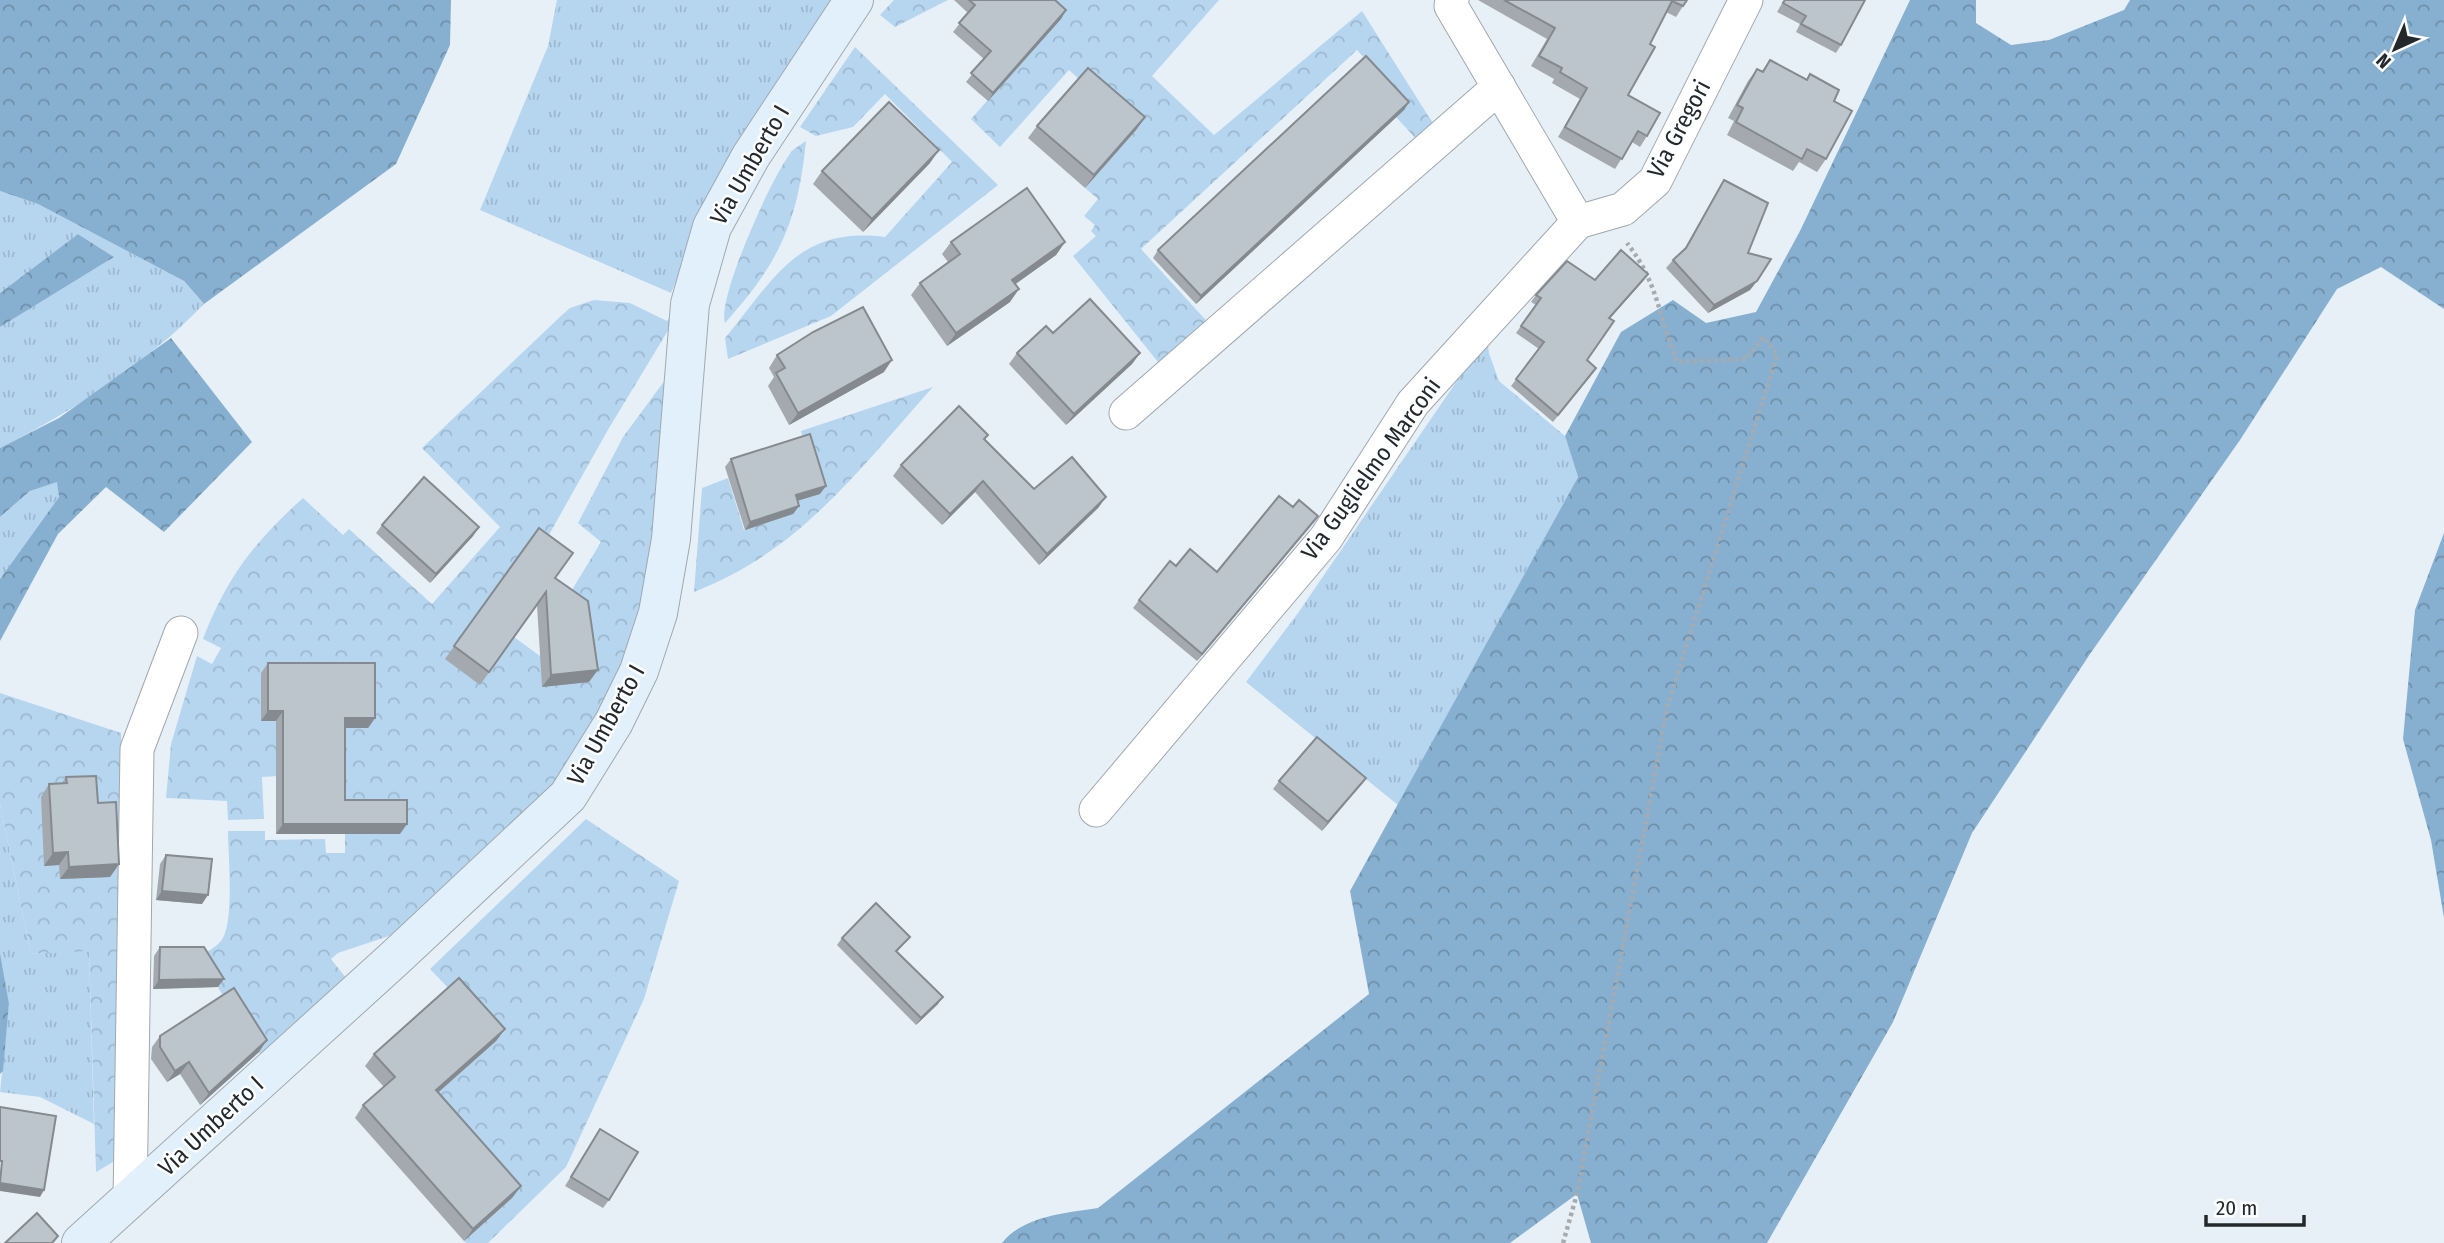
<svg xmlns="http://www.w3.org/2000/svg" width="2444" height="1243" font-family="'Fira Sans Condensed',sans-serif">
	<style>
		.grass { fill: url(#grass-tufts) }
		.forest { fill: url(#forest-crowns) }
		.park { fill: url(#park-crowns) }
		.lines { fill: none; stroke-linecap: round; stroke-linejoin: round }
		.minor-casing { stroke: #a0a8ae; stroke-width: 35 }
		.secondary-casing { stroke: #a0a8ae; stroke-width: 40 }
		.path { stroke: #a5abb1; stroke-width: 4.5; stroke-dasharray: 3.5 3.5; stroke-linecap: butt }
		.minor { stroke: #fff; stroke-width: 33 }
		.secondary { stroke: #e2f0fb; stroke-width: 38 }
		.wall { fill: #a3a9af }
		.shaded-wall { fill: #848a8f }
		.building { fill: #bdc5cc; stroke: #848a8f; stroke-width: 2 }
		.labels { text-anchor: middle; stroke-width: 5; stroke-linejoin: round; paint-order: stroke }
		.street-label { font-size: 24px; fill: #25282b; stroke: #fbfdfe }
	</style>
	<defs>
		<pattern id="grass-tufts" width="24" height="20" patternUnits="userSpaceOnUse" patternTransform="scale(1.75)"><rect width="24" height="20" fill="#b6d6f0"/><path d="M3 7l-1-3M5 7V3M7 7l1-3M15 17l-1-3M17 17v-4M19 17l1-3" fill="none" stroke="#9cb8ce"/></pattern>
		<pattern id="forest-crowns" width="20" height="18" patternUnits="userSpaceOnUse" patternTransform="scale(1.75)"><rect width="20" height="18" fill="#87b0d0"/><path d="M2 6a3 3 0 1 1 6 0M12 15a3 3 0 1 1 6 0" fill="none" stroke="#6e8fa9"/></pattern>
		<pattern id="park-crowns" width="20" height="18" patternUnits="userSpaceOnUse" patternTransform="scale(1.75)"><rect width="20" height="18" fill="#b6d6f0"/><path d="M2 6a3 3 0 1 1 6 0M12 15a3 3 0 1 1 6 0" fill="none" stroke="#9cb8ce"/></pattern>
	</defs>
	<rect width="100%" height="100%" fill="#e8f0f7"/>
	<g class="grass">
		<polygon points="557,0 843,0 717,186 671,293 480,210 548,46"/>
		<path d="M 0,191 L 38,204 L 184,281 L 204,304 C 146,364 74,411 0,448 L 0,327 L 114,257 L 78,234 L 0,293 Z"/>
		<polygon points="1487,337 1489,353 1499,381 1565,436 1578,477 1398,805 1246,682 1298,613"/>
		<polygon points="58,481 59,497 0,579 0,517 30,491"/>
		<polygon points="0,804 31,954 89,950 94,1124 40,1097 0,1092 9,1003 0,953"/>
	</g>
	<g class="forest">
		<polygon points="0,0 451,0 450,45 396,164 204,304 184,281 38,204 0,191"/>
		<path d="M 1910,0 L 1976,0 L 1976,23 L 2011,45 L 2049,40 L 2124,10 L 2130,0 L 2444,0 L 2444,309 L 2381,267 L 2337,289 L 2240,440 L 2090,654 L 1972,833 L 1893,1022 L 1767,1243 L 1591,1243 L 1577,1194 L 1510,1243 L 1002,1243 C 1023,1216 1066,1213 1098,1208 L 1369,994 L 1350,891 L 1578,477 L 1565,436 L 1621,332 L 1673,300 L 1706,323 L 1756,312 L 1800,231 Z"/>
		<polygon points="78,234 114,257 0,327 0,293"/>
		<polygon points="171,338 252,442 164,532 106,487 58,534 0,641 0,579 59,497 57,482 30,491 0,517 0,448 59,418"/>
		<polygon points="2444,533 2444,918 2431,840 2403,739 2415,610"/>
		<polygon points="0,953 9,1003 3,1071 0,1074"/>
	</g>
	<g class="park">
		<polygon points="894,0 948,0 895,27 880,15"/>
		<polygon points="1039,0 1219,0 1152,76 1214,135 1362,11 1434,125 1418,141 1396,117 1408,104 1357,50 1141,249 1213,328 1166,372 1073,256 1096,236 1091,231 1095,225 1084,216 1098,199 1085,188 1135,130 1069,70 1000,147 971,119 1060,19"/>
		<path d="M 855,47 L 998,185 L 831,316 L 728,359 L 725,338 C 775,278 798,226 885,237 L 952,162 L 885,94 L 853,127 L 816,136 L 800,127 Z"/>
		<path d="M 806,141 C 798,222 779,263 725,323 C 717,297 773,174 792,151 C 796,147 802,144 806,141 Z"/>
		<path d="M 594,300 L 630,303 L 667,321 L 675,310 L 672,324 L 609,428 L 541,549 L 514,637 L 540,656 L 564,603 L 601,542 L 578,523 L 623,437 L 671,372 L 642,636 L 577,762 L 410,929 L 338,953 L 331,959 L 357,992 L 269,1068 L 198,956 C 206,953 216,947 221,941 C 235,924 228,854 228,831 L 265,831 L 265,840 L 325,839 L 326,853 L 345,853 L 345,834 L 359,834 L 338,810 L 332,750 L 368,673 L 261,721 L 276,721 L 276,776 L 262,777 L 264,819 L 228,820 L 227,801 L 166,798 L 171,744 L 197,656 L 212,664 L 221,648 L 203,639 C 227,577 254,542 303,498 L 343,535 L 349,529 L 432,604 L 500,527 L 422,448 L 562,315 L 570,308 Z"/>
		<path d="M 933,387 C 860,468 801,551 694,592 L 702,488 L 728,478 L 744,530 L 793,514 L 790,503 L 820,494 L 801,431 Z"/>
		<polygon points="0,693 121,733 125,902 118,1159 96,1172 89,951 31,954 0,804"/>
		<polygon points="586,819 679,881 644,999 566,1167 488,1243 466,1243 464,1241 512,1198 427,1102 451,991 430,969"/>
	</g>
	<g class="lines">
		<defs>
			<g id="minor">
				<polyline points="1452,0 1451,6 1578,222"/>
				<polyline points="1578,222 1623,209 1655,181 1746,0"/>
				<polyline points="1126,413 1499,87"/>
				<polyline points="1096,810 1326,538 1413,403 1578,222"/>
				<polyline points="130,1201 137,749 181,633"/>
			</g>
			<polyline id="secondary" points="81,1243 395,958 568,796 614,722 639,671 658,613 671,539 690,304 712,227 751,156 854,0"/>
		</defs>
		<use href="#minor" class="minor-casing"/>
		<use href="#secondary" class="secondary-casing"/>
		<path class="path" d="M 1563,1243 L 1577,1194 L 1667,708 L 1777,355 L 1763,337 L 1746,359 L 1677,362 C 1658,316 1659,284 1627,243"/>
		<use href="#minor" class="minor"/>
		<use href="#secondary" class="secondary"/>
	</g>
	<g class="wall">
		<polygon points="954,0 1055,0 1066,10 1061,19 988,101 966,82 984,59 953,32 968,13"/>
		<polygon points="1478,0 1687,0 1676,17 1666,12 1650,44 1628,95 1647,136 1640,147 1632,142 1615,169 1558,137 1580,99 1552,83 1554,79 1531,66 1547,39"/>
		<polygon points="1784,0 1865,0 1841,45 1836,53 1796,32 1800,24 1777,12"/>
		<polygon points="1770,60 1806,80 1810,74 1834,101 1826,159 1817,172 1799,162 1793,171 1727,135 1734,121 1728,118 1748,81 1757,69 1762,71"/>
		<polygon points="1409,102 1404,110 1196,304 1153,258 1158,250"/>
		<polygon points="1145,117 1136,130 1085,188 1028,138 1037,126"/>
		<polygon points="930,163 863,232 813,184 822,171"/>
		<polygon points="1724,180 1757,281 1750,290 1708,313 1666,268 1673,260 1684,250"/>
		<polygon points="951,242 1065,242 1056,255 1015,284 1010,302 947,346 911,295 920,283 948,262 942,254"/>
		<polygon points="1595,280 1643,281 1610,318 1587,360 1591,375 1553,422 1511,386 1539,349 1516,333 1536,305 1531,302 1536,295"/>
		<polygon points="1053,333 1140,353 1132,364 1066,425 1009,364 1017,353"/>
		<polygon points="777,355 884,372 789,425 768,386 774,377 769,368"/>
		<polygon points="985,439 1034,489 1106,497 1098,508 1039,565 975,492 942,525 893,476 901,465"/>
		<polygon points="731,459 820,494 797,501 799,506 793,514 745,530 725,467"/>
		<polygon points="1312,524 1197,661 1133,608 1139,600 1176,566 1217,572"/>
		<polygon points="382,525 479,527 473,536 430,583 376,533"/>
		<polygon points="539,528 589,682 542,687 537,605 480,685 445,659"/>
		<polygon points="268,663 375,718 368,728 345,728 345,800 400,834 276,834 276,721 261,721 261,673"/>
		<polygon points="66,777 98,803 119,864 110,877 60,879 59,865 44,866 41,797 49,784 62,783"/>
		<polygon points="1366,778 1322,831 1273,789 1279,781"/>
		<polygon points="166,855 202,904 156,900 160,864"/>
		<polygon points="910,937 897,952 938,1004 916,1025 837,945 842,938"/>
		<polygon points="160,947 218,987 153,989 154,956"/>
		<polygon points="505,1029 496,1041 438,1093 521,1186 512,1198 464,1241 355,1118 363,1105 384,1087 365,1066 374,1054"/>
		<polygon points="160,1036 259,1052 200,1105 180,1074 167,1082 151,1059 152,1047"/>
		<polygon points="600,1129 609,1200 603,1208 565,1186"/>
	</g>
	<g class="shaded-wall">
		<polygon points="1066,10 1061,19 988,101 993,93"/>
		<polygon points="1409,102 1404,110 1196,304 1201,296"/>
		<polygon points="1145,117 1136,130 1085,188 1094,175"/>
		<polygon points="939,150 930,163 863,232 872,219"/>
		<polygon points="1065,242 1056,255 1003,293 1012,280"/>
		<polygon points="1648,274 1643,281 1604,325 1609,318"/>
		<polygon points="1757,281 1750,290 1708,313 1714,305"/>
		<polygon points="1019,289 1010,302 947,346 956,333"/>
		<polygon points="1140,353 1132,364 1066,425 1074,414"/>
		<polygon points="892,360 884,372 789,425 798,413"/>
		<polygon points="983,481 975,492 942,525 950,514"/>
		<polygon points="826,486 820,494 790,503 796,495"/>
		<polygon points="1106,497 1098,508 1039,565 1047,554"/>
		<polygon points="799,506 793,514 745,530 750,522"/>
		<polygon points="1318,516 1312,524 1197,661 1202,654"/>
		<polygon points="479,527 473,536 430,583 436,574"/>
		<polygon points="598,670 589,682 542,687 551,675"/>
		<polygon points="268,711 283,711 276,721 261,721"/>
		<polygon points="345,718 375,718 368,728 338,728"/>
		<polygon points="1366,778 1359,787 1322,831 1328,822"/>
		<polygon points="283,824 407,824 400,834 276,834"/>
		<polygon points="68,852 59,865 44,866 53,853"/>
		<polygon points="119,864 110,877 60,879 69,867"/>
		<polygon points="162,891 208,895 202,904 156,900"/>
		<polygon points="224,979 218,987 153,989 159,980"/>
		<polygon points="943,997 938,1004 916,1025 921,1018"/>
		<polygon points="505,1029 496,1041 427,1102 436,1090"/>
		<polygon points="267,1040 259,1052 200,1105 209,1093"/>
		<polygon points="189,1062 180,1074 167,1082 175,1071"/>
		<polygon points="0,1183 44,1190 40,1197 0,1191"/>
		<polygon points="521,1186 512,1198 464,1241 473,1229"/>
	</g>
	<g class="building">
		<polygon points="969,0 1055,0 1066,10 993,93 971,73 991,51 959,23 975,5"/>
		<polygon points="1504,0 1687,0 1683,6 1672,1 1650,44 1655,47 1628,95 1660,113 1647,136 1638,131 1622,159 1565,127 1587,88 1560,72 1562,68 1539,56 1555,28"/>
		<polygon points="1785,0 1865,0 1841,45 1801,24 1806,16 1783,3"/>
		<polygon points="1366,56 1409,102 1201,296 1158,250"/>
		<polygon points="1770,60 1807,80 1810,74 1839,90 1834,101 1852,111 1826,159 1807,149 1802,159 1736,122 1743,108 1737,105 1757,69 1763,72"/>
		<polygon points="1088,68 1145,117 1094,175 1037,126"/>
		<polygon points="889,102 939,150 872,219 822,171"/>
		<polygon points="1724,180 1768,203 1748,253 1771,259 1757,281 1714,305 1673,260 1686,248"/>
		<polygon points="1027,188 1065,242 1012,280 1019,289 956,333 920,283 960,254 951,242"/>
		<polygon points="1621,250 1648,274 1609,318 1614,321 1587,360 1596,368 1558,415 1516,379 1544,342 1521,326 1541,298 1536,295 1567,261 1595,280"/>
		<polygon points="1090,299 1140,353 1074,414 1017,353 1046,326 1053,333"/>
		<polygon points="863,307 892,360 798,413 776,373 785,368 777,355 813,332"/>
		<polygon points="959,406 988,435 984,439 1034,489 1072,457 1106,497 1047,554 983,481 950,514 901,465"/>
		<polygon points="810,434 826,486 796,495 799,506 750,522 731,459"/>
		<polygon points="424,477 479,527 436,574 382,525"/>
		<polygon points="1279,496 1293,507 1299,500 1318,516 1202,654 1139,600 1170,561 1176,566 1190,549 1217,572"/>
		<polygon points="539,528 573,553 555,578 588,601 598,670 551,675 546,592 489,672 454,646"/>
		<polygon points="268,663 375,663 375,718 345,718 345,800 407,800 407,824 283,824 283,711 268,711"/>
		<polygon points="1317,737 1366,778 1328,822 1279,781"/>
		<polygon points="96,776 98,803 116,802 119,864 69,867 68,852 53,853 49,784 67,783 66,777"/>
		<polygon points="166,855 212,859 208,895 162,891"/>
		<polygon points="876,903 910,937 896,951 943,997 921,1018 842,938"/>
		<polygon points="160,947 204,947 224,979 159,980"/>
		<polygon points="459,978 505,1029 436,1090 521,1186 473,1229 363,1105 395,1077 374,1054"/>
		<polygon points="234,988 267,1040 209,1093 189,1062 175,1071 160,1047 160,1036"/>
		<polygon points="0,1107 56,1116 44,1190 0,1183 2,1161 0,1161"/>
		<polygon points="600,1129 638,1152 609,1200 571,1177"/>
		<polygon points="37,1213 58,1236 52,1243 5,1243"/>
	</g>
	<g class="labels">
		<g class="street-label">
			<text transform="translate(1679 129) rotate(-62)" y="8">Via Gregori</text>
			<text transform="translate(750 165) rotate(-60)" y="8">Via Umberto I</text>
			<text transform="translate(1371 469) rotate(-54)" y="8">Via Guglielmo Marconi</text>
			<text transform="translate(606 725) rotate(-61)" y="8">Via Umberto I</text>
			<text transform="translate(211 1126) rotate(-43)" y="8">Via Umberto I</text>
		</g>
	</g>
	<g transform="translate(2395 49) rotate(224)" stroke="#fbfdfe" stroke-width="5" paint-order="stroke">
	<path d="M0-5L12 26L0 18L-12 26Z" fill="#25282b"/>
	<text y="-10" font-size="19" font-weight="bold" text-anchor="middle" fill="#25282b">N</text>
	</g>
	<path d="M2206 1215v10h98v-10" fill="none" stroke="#25282b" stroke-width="3.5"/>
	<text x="2216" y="1215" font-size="21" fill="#25282b" stroke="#fbfdfe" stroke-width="5" paint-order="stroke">20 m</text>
</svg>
